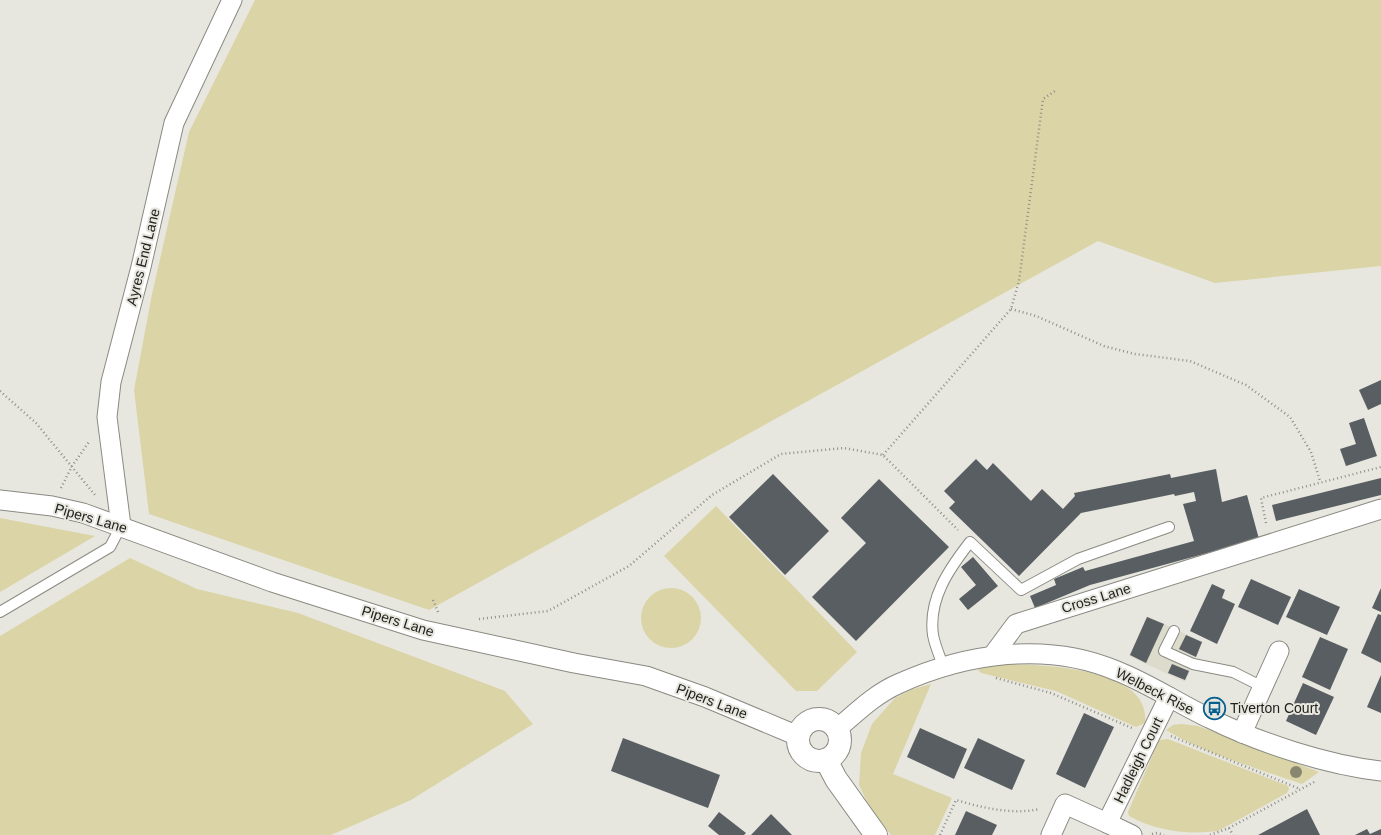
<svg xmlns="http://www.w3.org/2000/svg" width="1381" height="835" font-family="Arial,sans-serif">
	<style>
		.built { fill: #dcdbcc }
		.green { fill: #dbd4a7 }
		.building { fill: #585e62 }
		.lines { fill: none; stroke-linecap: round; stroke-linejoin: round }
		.lane-casing { stroke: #8a8a83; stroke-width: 12 }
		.street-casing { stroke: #8a8a83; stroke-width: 21 }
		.secondary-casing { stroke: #8a8a83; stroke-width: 24 }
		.path { stroke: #8f8f89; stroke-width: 2.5; stroke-dasharray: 1 3; stroke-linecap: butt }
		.lane { stroke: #fff; stroke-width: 10 }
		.street { stroke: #fff; stroke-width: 19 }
		.secondary { stroke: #fff; stroke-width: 22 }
		.tree { fill: #8a8771 }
		.labels { text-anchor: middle; stroke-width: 4; stroke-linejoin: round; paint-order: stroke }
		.street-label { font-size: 14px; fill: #21211e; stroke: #e7e7df }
		.poi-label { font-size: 14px; fill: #21211e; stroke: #e7e7df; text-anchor: start }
	</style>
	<rect width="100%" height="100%" fill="#e7e7df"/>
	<polygon class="built" points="1147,616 1203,642 1185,682 1129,656"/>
	<g class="green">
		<polygon points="255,0 1381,0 1381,266 1215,283 1098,241 429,610 149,514 134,390 152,294 189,132"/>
		<polygon points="716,506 857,652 817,691 796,691 664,556"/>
		<polygon points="0,518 95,536 0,592"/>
		<polygon points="130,558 197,589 298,613 505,691 533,724 411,800 331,835 0,835 0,636"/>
		<circle cx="671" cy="618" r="30"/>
		<path d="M 1004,664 C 1041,665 1152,667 1145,723 L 1136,727 L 1056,691 L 981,673 L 978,670 L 983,667 Z"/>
		<polygon points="931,684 893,774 952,798 935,835 891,835 869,806 859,785 861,753 872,724 895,698 913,689"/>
		<path d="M 1181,724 L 1198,726 L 1319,772 L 1302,784 C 1259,769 1205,754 1166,730 L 1173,725 Z"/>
		<path d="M 1168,739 L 1288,786 L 1289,789 L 1287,793 L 1218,831 C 1188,835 1156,831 1129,816 L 1128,812 L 1159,740 Z"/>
	</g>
	<g class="building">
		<polygon points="1381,380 1381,404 1368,410 1359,390"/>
		<polygon points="1364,418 1377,456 1346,466 1340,449 1356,444 1349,423"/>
		<polygon points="976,459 987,470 993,463 1031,501 1042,489 1063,509 1075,496 1074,493 1170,474 1171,478 1216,469 1222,502 1247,495 1259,539 1090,585 1035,608 1030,596 1056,585 1054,579 1083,567 1085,571 1194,541 1183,504 1196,501 1194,492 1175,496 1174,494 1081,513 1019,576 949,508 955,502 944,491"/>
		<polygon points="773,474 829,531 785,575 729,517"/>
		<polygon points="1381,478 1381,495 1276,521 1272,505"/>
		<polygon points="879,479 949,547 856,641 812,597 866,543 841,518"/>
		<polygon points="973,557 998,586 968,610 959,599 976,585 961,567"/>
		<polygon points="1251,579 1291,597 1278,625 1238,607"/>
		<polygon points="1212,584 1225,590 1222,598 1235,604 1217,644 1190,631"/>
		<polygon points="1381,588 1381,612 1372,608"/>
		<polygon points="1299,589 1340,607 1327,635 1286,617"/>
		<polygon points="1378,614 1381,615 1381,663 1361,653"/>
		<polygon points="1147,617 1164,624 1146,663 1130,655"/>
		<polygon points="1186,635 1202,642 1196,657 1179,649"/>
		<polygon points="1320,637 1348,649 1330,690 1302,677"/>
		<polygon points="1172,664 1189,671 1185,680 1168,673"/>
		<polygon points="1381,675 1381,713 1367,707"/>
		<polygon points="1303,683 1334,697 1316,735 1286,721"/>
		<polygon points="1084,713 1114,727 1085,788 1056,774"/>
		<polygon points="920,728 967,749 954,779 907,757"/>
		<polygon points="623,738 720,775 708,808 611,771"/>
		<polygon points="978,738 1025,760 1012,790 964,768"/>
		<polygon points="1307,809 1320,835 1258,835 1260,834"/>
		<polygon points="966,811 997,825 992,835 955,835"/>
		<polygon points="719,812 746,833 744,835 719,835 708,826"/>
		<polygon points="771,814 792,835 751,835"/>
		<polygon points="1367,829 1370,834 1381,829 1381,835 1355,835"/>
	</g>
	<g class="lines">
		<defs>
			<g id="lane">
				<polyline points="0,612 110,547 121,526"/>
				<polyline points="1174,631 1164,651 1193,664 1233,672 1263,687"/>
				<path d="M 944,668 C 940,657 935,646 933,635 C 928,599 949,569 970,542 L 1021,590 L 1078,559 L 1169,527"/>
			</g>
			<g id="street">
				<polyline points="0,500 52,506 83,513 272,582 423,630 574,663 646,676 705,697 798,736"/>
				<polyline points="121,526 107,417 111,382 141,267 174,123 232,0"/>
				<polyline points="993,655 1016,624 1381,509"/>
				<path d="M 837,729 C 856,713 875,694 898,684 C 966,653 1047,641 1117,671 C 1150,684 1179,704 1211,719 C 1260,743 1327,765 1381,771"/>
				<polyline points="1242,733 1279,651"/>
				<polyline points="1051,835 1065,804 1107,823"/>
				<polyline points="1132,835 1107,823 1169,697"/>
			</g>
			<g id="secondary">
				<circle cx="819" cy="740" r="21"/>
				<polyline points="826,760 836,779 876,835"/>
			</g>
		</defs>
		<use href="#lane" class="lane-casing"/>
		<use href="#street" class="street-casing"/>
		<use href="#secondary" class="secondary-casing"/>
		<g class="path">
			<polyline points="1011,309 1036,316 1104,346 1135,354 1190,361 1246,385 1290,417 1311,452 1320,481"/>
			<polyline points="0,391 36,423 95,495"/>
			<polyline points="883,455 1011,309 1019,281 1043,99 1055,91"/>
			<polyline points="61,488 72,466 89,442"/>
			<polyline points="1266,523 1261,498 1381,467"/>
			<polyline points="433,600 438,612"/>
			<polyline points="479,619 548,611 629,566 712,495 781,454 844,448 883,455 958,530"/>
			<polyline points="996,678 1051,693 1132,728"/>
			<polyline points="1171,736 1300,789"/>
			<polyline points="1229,828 1233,835"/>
			<polyline points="1152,834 1157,833 1164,835"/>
			<path d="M 940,835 L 956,800 C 983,808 1013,815 1040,809"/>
			<polyline points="1210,835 1229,828 1316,781"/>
		</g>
		<use href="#lane" class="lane"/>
		<use href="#street" class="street"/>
		<use href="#secondary" class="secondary"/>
	</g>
	<circle class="tree" cx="1296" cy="772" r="6"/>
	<defs>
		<symbol id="bus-ring" viewBox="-11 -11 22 22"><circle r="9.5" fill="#e7e7df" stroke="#075f90" stroke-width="1.5"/><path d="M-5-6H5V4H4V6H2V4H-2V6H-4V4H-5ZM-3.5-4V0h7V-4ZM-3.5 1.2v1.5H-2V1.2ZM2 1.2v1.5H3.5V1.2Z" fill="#075f90"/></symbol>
	</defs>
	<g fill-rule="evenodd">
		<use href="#bus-ring" x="1202" y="696" width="25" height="25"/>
	</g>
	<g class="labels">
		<g class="street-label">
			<text transform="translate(143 257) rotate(-76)" y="5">Ayres End Lane</text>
			<text transform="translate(91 518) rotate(16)" y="5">Pipers Lane</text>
			<text transform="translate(1096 598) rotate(-17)" y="5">Cross Lane</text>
			<text transform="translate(398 621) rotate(17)" y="5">Pipers Lane</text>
			<text transform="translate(1155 691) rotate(27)" y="5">Welbeck Rise</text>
			<text transform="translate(712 701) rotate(21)" y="5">Pipers Lane</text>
			<text transform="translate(1138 760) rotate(-64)" y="5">Hadleigh Court</text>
		</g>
		<g class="poi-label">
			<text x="1230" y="713">Tiverton Court</text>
		</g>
	</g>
</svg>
